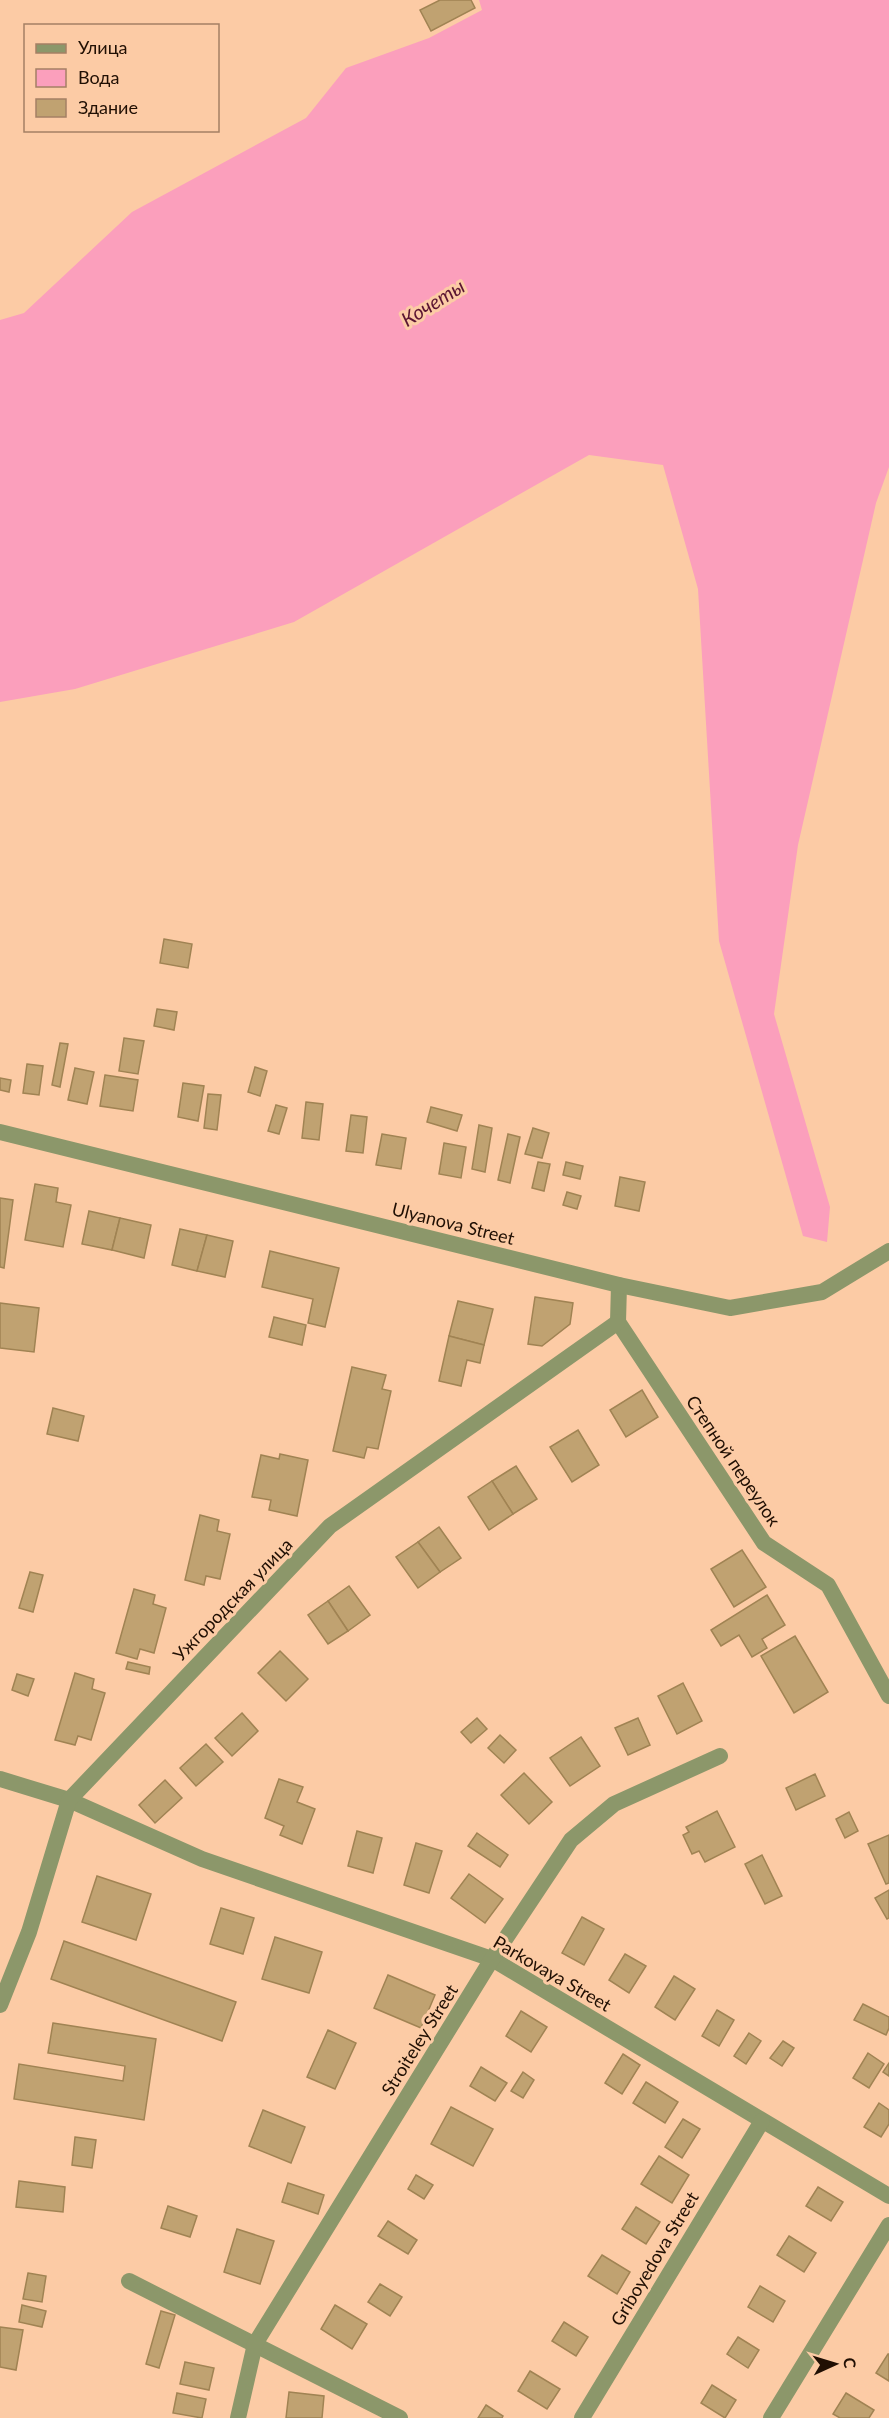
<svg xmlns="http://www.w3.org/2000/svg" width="889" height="2418" font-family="Lato,sans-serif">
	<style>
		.water { fill: #fb9fbc }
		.building { fill: #c0a271; stroke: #a08353; stroke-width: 1.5 }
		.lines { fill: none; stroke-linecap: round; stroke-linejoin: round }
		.minor { stroke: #8c976a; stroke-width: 16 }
		.tertiary { stroke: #8c976a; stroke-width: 16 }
		.labels { text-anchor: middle; stroke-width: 6; stroke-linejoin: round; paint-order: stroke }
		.street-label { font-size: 18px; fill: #200f03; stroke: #fccba5 }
		.water-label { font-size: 20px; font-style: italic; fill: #5b1532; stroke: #fccba5 }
	</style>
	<rect width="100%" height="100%" fill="#fccba5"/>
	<polygon class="water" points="479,0 889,0 889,467 876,503 798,845 774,1014 830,1207 827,1242 803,1236 719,941 698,589 663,465 589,455 294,622 75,689 0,702 0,320 24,313 132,212 306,118 346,68 429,38 482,10"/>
	<g class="building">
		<polygon points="440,0 471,0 475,8 431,31 420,10"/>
		<polygon points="164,939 192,944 188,968 160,963"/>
		<polygon points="157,1009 177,1012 174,1030 154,1026"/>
		<polygon points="124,1038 144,1041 138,1074 119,1071"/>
		<polygon points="60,1043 68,1044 60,1087 52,1085"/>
		<polygon points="27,1064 43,1066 39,1095 23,1093"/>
		<polygon points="255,1067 267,1071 260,1096 248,1092"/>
		<polygon points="75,1068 94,1072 87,1104 68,1100"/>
		<polygon points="105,1075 138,1080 133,1111 100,1106"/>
		<polygon points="0,1078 11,1080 9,1092 0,1090"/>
		<polygon points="183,1083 204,1086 198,1121 178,1117"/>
		<polygon points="208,1094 221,1095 217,1130 204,1128"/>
		<polygon points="306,1102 323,1104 319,1140 302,1138"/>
		<polygon points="276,1105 287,1108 279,1134 268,1131"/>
		<polygon points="431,1107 462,1115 457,1131 427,1122"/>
		<polygon points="351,1115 367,1117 363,1153 346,1151"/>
		<polygon points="479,1125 492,1128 485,1172 472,1169"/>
		<polygon points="533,1128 549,1133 542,1158 525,1154"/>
		<polygon points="382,1134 406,1138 401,1169 376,1165"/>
		<polygon points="508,1134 520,1137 510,1183 498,1180"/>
		<polygon points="444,1143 466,1147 461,1178 439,1174"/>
		<polygon points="538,1162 550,1164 544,1191 532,1188"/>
		<polygon points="566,1162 583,1166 580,1179 563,1175"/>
		<polygon points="620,1177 645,1182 639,1211 615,1206"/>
		<polygon points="35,1184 58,1188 56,1202 71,1205 63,1247 25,1240"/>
		<polygon points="567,1192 581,1196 577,1209 563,1205"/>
		<polygon points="0,1198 13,1200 4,1268 0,1267"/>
		<polygon points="89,1211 120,1218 112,1250 82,1244"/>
		<polygon points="120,1218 151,1225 144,1258 112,1250"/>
		<polygon points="180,1229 207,1235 197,1271 172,1265"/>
		<polygon points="207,1235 233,1241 225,1277 197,1271"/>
		<polygon points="270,1251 339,1268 325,1327 308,1323 313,1299 262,1287"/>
		<polygon points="535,1297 573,1303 570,1324 542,1346 528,1344"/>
		<polygon points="458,1301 493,1309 484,1345 449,1336"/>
		<polygon points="0,1303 39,1308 34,1352 0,1348"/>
		<polygon points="274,1317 306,1325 302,1345 269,1337"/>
		<polygon points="449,1336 484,1345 480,1363 467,1360 461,1386 439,1381"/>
		<polygon points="352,1367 386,1375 382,1389 391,1391 378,1449 367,1447 364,1458 333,1451"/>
		<polygon points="642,1390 658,1417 626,1437 610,1410"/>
		<polygon points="53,1408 84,1416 78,1441 47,1434"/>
		<polygon points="578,1430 599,1465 572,1482 550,1447"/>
		<polygon points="280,1454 308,1460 297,1516 269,1510 271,1500 252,1497 261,1455 279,1459"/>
		<polygon points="516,1466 537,1499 513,1514 492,1481"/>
		<polygon points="492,1481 513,1514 489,1530 468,1497"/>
		<polygon points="200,1515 219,1520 217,1531 230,1534 220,1579 206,1576 204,1585 185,1580"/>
		<polygon points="439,1527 461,1558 440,1572 418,1542"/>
		<polygon points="418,1542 440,1572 418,1588 396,1557"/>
		<polygon points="742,1550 766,1587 734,1607 711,1569"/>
		<polygon points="30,1572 43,1575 33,1612 19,1608"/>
		<polygon points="349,1586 370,1615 348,1631 328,1601"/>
		<polygon points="134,1589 155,1595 153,1604 166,1608 154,1653 140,1649 137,1659 116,1653"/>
		<polygon points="767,1595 785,1625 762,1639 767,1648 752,1657 739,1635 721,1646 711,1630"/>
		<polygon points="328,1601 348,1631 328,1644 308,1615"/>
		<polygon points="795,1636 828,1692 794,1713 761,1656"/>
		<polygon points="280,1651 308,1679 286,1701 258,1673"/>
		<polygon points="128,1662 150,1667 149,1674 126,1669"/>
		<polygon points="75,1673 94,1679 92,1689 105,1693 91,1740 78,1736 75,1745 55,1740"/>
		<polygon points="17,1674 34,1679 28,1696 12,1690"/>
		<polygon points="683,1683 702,1721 677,1734 658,1696"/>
		<polygon points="242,1713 258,1731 232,1756 215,1738"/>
		<polygon points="477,1718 487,1729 471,1743 461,1732"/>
		<polygon points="638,1718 650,1745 628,1755 615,1728"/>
		<polygon points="500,1735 516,1750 504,1763 488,1748"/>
		<polygon points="581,1737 600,1766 570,1786 550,1758"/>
		<polygon points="206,1744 223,1762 196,1786 180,1768"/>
		<polygon points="524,1773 552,1802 529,1824 501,1795"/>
		<polygon points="815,1774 825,1796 796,1810 786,1788"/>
		<polygon points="279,1779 303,1787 297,1802 315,1809 302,1844 280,1835 284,1826 265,1818"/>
		<polygon points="165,1780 182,1798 155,1823 139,1805"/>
		<polygon points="717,1811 735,1847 705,1862 699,1851 692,1854 683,1835 689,1832 686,1827"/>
		<polygon points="849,1812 858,1831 845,1838 836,1819"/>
		<polygon points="357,1831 382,1838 373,1873 348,1866"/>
		<polygon points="477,1833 508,1855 500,1867 468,1846"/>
		<polygon points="889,1835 889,1883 886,1884 868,1844"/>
		<polygon points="416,1843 442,1851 429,1893 404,1885"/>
		<polygon points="762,1855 782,1896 765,1904 745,1864"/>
		<polygon points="469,1874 503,1899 485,1923 451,1898"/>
		<polygon points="97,1876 151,1894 136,1940 82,1922"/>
		<polygon points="889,1890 889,1918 887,1919 875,1898"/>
		<polygon points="221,1908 254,1918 243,1954 210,1944"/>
		<polygon points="582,1917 604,1929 584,1965 562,1953"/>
		<polygon points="275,1937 322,1952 309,1993 262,1979"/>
		<polygon points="64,1941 236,2002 222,2041 51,1979"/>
		<polygon points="625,1954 646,1966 629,1993 609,1980"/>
		<polygon points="388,1975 435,1995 421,2028 374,2008"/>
		<polygon points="674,1976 695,1989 675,2020 655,2007"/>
		<polygon points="863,2004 889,2017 889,2028 886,2035 854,2020"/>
		<polygon points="717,2010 734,2020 719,2046 702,2036"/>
		<polygon points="521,2011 547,2027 531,2052 506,2036"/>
		<polygon points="53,2023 156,2039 144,2120 14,2099 19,2064 123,2081 125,2066 48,2053"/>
		<polygon points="328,2030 356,2043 335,2089 307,2077"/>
		<polygon points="749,2033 761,2041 746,2064 734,2056"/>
		<polygon points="783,2041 794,2048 782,2066 770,2058"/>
		<polygon points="868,2053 884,2064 869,2088 853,2078"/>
		<polygon points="623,2054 640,2065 622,2094 605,2083"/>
		<polygon points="889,2063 889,2076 883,2072"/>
		<polygon points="481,2067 507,2083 495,2101 470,2086"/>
		<polygon points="523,2072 534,2080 523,2098 511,2091"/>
		<polygon points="646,2082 678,2102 665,2123 633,2103"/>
		<polygon points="879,2103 889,2110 889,2124 881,2137 864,2127"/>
		<polygon points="451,2107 493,2129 473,2166 431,2144"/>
		<polygon points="263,2110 305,2127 291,2163 249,2146"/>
		<polygon points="683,2119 700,2129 682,2158 665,2147"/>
		<polygon points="75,2137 96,2140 92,2168 72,2165"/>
		<polygon points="659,2156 689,2175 672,2203 641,2184"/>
		<polygon points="416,2175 433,2185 424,2199 408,2189"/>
		<polygon points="19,2181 65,2187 63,2212 16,2207"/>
		<polygon points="288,2183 324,2195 318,2214 282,2202"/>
		<polygon points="818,2187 843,2202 831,2221 806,2206"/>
		<polygon points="168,2206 197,2216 190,2237 161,2228"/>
		<polygon points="636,2207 660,2222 646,2244 622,2229"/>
		<polygon points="388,2221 417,2240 408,2254 378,2236"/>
		<polygon points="237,2229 274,2241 260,2284 224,2272"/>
		<polygon points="789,2236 816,2253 804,2272 777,2255"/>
		<polygon points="602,2255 630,2272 617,2294 588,2276"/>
		<polygon points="28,2273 46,2276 42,2302 23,2299"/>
		<polygon points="380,2284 402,2297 390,2316 368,2302"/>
		<polygon points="760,2286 785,2301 773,2322 748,2307"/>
		<polygon points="22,2305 46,2311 42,2327 19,2322"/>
		<polygon points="335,2305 367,2324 352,2349 321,2329"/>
		<polygon points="161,2311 175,2315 159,2368 146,2364"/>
		<polygon points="564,2322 588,2337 576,2356 552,2341"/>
		<polygon points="0,2327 23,2330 16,2370 0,2367"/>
		<polygon points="738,2337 759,2350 748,2368 727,2354"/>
		<polygon points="888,2354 889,2354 889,2381 876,2373"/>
		<polygon points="185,2362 214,2368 209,2390 180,2384"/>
		<polygon points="530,2371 560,2389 547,2409 518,2391"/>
		<polygon points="712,2385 736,2400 725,2418 701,2403"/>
		<polygon points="289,2392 324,2396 322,2418 286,2418"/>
		<polygon points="177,2393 206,2399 202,2418 173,2413"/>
		<polygon points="846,2393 874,2410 869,2418 840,2418 833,2414"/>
		<polygon points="486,2405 503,2416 502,2418 478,2418"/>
	</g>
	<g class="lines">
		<g class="minor">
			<polyline points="619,1285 618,1322 764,1543 828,1585 889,1696"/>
			<polyline points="0,1779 69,1800 202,1859 492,1959 889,2196"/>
			<polyline points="0,2005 29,1932 69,1800 330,1526 618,1322"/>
			<polyline points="129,2281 400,2418"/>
			<polyline points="238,2418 255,2344 492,1959 571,1840 614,1804 720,1756"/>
			<polyline points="582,2418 762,2121"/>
			<polyline points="771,2418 889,2225"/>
		</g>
		<polyline class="tertiary" points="0,1132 619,1285 730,1308 822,1292 889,1251"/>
	</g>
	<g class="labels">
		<g class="street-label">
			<text transform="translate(453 1224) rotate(14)" y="6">Ulyanova Street</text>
			<text transform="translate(733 1461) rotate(56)" y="6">Степной переулок</text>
			<text transform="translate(233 1600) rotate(-46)" y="6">Ужгородская улица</text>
			<text transform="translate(552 1974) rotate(30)" y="6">Parkovaya Street</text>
			<text transform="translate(420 2040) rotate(-58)" y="6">Stroiteley Street</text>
			<text transform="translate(655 2259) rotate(-59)" y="6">Griboyedova Street</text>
		</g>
		<g class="water-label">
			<text transform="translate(433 303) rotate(-32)" y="7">Кочеты</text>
		</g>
	</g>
	<rect x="24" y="24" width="195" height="108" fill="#fccba5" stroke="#a48064" stroke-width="1.5"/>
	<rect x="36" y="44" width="30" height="9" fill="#8c976a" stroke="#a48064" stroke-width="1.5"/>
	<text x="78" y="54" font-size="18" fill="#200f03">Улица</text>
	<rect x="36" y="69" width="30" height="18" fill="#fb9fbc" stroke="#a48064" stroke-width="1.5"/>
	<text x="78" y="84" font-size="18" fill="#200f03">Вода</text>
	<rect x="36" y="99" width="30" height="18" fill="#c0a271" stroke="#a48064" stroke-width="1.5"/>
	<text x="78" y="114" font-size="18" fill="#200f03">Здание</text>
	<g transform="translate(835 2364) rotate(86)" stroke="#fccba5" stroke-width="4.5" paint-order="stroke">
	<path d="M0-4.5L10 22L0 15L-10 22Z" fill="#200f03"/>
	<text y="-9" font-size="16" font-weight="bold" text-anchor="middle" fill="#200f03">С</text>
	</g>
</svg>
